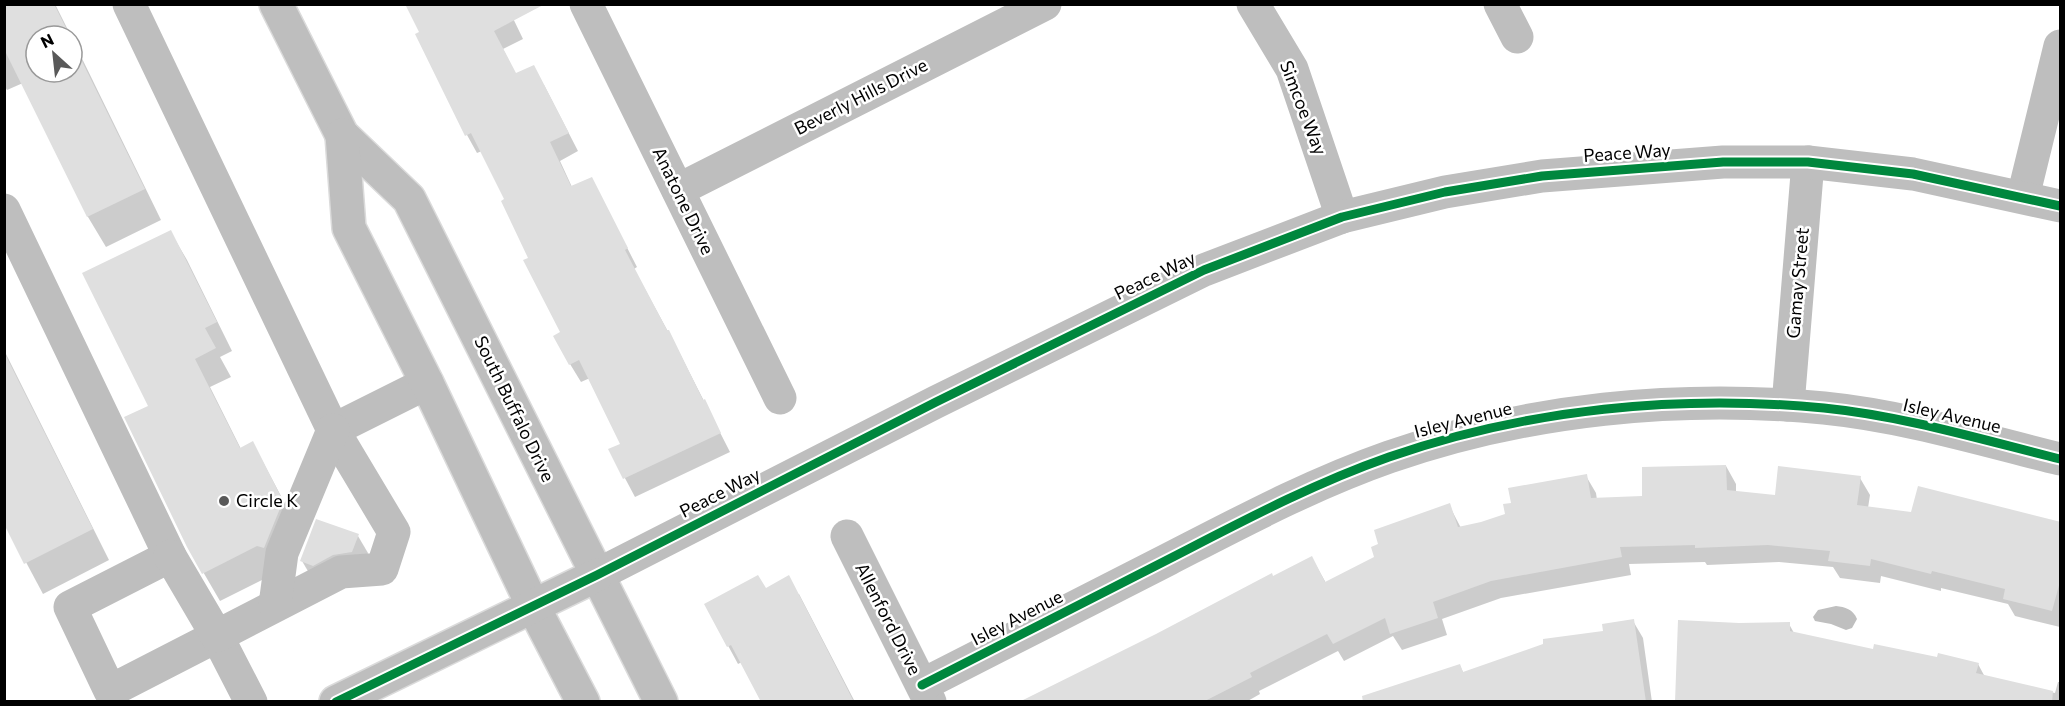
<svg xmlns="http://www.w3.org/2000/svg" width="2065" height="706" font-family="Commissioner,sans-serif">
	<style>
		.water { fill: #bfbfbf }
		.shadow { fill: #0003 }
		.building { fill: #dfdfdf }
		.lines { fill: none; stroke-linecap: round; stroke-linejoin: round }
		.major-casing { stroke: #dbdbdb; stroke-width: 36 }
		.minor { stroke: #bebebe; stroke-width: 33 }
		.major { stroke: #bebebe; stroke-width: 33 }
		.cycleway-casing { stroke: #fff; stroke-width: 13 }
		.cycleway { stroke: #00873e; stroke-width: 9 }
		.poi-dot { fill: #595959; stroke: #fff; stroke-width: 2 }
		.labels { text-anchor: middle; stroke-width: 5; stroke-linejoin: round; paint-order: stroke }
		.street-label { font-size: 18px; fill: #000; stroke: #fff }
		.poi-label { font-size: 18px; fill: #000; stroke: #fff; text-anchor: start }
	</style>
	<rect width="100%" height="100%" fill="#fff"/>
	<path class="water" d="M 1836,606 C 1845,607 1853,609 1857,619 L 1852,628 L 1846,630 L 1831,624 L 1815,621 L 1813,617 L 1818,610 Z"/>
	<g class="shadow">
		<polygon points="4,4 55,4 71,36 36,36 36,72 72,72 72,38 161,220 106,247 88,217 23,83 7,90 4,85"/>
		<polygon points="510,12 523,39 503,49 516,75 544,85 578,151 560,161 572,187 592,179 637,267 634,269 678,350 730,452 635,497 610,450 622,445 590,378 581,382 570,364 562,333 506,200 482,151 477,153 467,135 417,34"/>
		<polygon points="170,231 187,260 232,351 220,357 231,377 210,387 241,449 253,443 299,530 274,574 220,601 188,546 150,406"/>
		<polygon points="4,350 109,560 43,594 4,521"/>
		<polygon points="1726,466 1736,484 1736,492 1776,497 1860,478 1870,495 1868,508 1913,514 2060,523 2060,627 2015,616 2008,604 1941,588 1941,591 1881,576 1880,583 1840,578 1833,567 1779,562 1707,565 1705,562 1629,564 1631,575 1501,598 1442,619 1447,635 1402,650 1393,636 1344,661 1338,651 1259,691 1260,694 1246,702 1025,702 1312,558 1326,583 1376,558 1449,505 1461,528 1481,524 1506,515 1586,476 1596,493 1597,500 1644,498"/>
		<polygon points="358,536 368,553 362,569 312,578 302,561"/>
		<polygon points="765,590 799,594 855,702 763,702 742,662 738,664 706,605"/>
		<polygon points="1633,621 1643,638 1652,702 1372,702 1460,666 1464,674 1604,632"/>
		<polygon points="1739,624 1789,624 1794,633 1874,650 1978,664 1985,677 2055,693 2058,682 2060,682 2060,702 1677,702"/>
	</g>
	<g class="building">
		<polygon points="4,4 54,4 70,36 36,36 36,72 72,72 72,41 145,189 87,217 4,49"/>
		<polygon points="405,4 545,4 494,31 516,73 534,65 569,133 550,142 571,186 592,177 628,248 625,250 667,330 669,330 703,400 705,399 721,433 623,479 608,449 620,444 579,360 569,365 553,336 560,332 523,260 528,258 501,201 504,199 471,133 465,136 415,34 419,32"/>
		<polygon points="171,230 217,322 205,328 216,348 195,359 240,448 253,441 283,501 264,548 257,546 202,574 187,547 124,417 148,406 82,273"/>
		<polygon points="4,352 93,529 24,564 4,524"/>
		<polygon points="1726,465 1727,490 1775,495 1778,466 1861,476 1857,505 1911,512 1918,486 2061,522 2061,578 2052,611 2003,599 2005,589 1932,571 1931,574 1871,559 1870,566 1828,561 1830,551 1768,545 1695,548 1695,545 1620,547 1622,557 1491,581 1433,602 1438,618 1390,634 1385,618 1333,644 1327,634 1250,673 1252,677 1203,702 1019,702 1156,634 1272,573 1273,576 1312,556 1325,582 1374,557 1371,547 1378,544 1374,530 1450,503 1458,527 1481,522 1505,514 1503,504 1511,503 1508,488 1587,474 1591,498 1642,496 1642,467"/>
		<polygon points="316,519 359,534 352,552 333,555 313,566 300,561"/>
		<polygon points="758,575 766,588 789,575 854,702 761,702 731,645 727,647 704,604"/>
		<polygon points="1634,619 1646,702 1363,702 1362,696 1460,664 1463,672 1543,644 1543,639 1603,631 1602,624"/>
		<polygon points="1678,620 1739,623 1790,622 1790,631 1873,649 1874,644 1937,657 1938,653 1979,663 1976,673 2053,691 2052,702 1675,702"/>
	</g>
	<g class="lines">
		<defs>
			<g id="major">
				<polyline points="276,4 342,135 409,199 661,702"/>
				<polyline points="342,135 349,228 427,383 533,606 583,702"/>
				<polyline points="336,702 597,575"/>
			</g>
		</defs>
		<use href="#major" class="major-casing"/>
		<g class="minor">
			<polyline points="129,4 333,430 427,383"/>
			<polyline points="586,4 780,398"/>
			<polyline points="1253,4 1292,69 1342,217"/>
			<polyline points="1500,4 1517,37"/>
			<polyline points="678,190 1045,4"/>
			<polyline points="2023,197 2060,46"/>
			<polyline points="4,210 170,556 70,607 110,691 217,636 251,702"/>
			<polyline points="1788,405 1808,162"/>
			<polyline points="847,536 930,702"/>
			<polyline points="170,556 217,636 341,572 382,569 394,532 333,430"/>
			<polyline points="597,575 936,402 1204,270 1342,217 1445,192 1542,176 1723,162 1808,162 1913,174 2060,206"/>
			<polyline points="275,605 282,553 333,430"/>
			<path d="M 922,685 C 1004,643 1087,601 1169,559 C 1241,522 1312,484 1389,457 C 1527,409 1679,394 1824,408 C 1904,416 1983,440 2060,459"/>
		</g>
		<use href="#major" class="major"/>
		<defs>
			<g id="cycleway">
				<path d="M 922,685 C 1004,643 1087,601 1169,559 C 1241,522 1312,484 1389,457 C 1527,409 1679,394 1824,408 C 1904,416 1983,440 2060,459"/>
				<polyline points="336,702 597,575 936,402 1204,270 1342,217 1445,192 1542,176 1723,162 1808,162 1913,174 2060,206"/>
			</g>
		</defs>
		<use href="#cycleway" class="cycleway-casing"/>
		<use href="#cycleway" class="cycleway"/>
	</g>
	<circle class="poi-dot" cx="224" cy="501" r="6"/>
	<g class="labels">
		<g class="street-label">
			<text transform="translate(861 97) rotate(-27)" y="6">Beverly Hills Drive</text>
			<text transform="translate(1303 108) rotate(69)" y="6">Simcoe Way</text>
			<text transform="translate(1627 153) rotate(-4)" y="6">Peace Way</text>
			<text transform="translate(683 201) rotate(64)" y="6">Anatone Drive</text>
			<text transform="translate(1155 276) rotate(-26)" y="6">Peace Way</text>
			<text transform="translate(1798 283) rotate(-85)" y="6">Gamay Street</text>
			<text transform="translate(514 409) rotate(64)" y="6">South Buffalo Drive</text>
			<text transform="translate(1952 416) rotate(13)" y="6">Isley Avenue</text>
			<text transform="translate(1463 420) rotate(-14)" y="6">Isley Avenue</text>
			<text transform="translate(720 493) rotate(-27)" y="6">Peace Way</text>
			<text transform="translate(1017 618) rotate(-27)" y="6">Isley Avenue</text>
			<text transform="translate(888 619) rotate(63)" y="6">Allenford Drive</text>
		</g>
		<g class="poi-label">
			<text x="236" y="507">Circle K</text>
		</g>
	</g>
	<rect width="2065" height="706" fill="none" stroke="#000000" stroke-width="12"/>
	<g transform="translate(54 54) rotate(333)"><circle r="28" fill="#ffffff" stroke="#999999" stroke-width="1.5"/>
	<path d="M0-4.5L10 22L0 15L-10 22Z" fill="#595959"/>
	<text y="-9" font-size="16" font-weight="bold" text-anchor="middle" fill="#000000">N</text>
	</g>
</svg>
